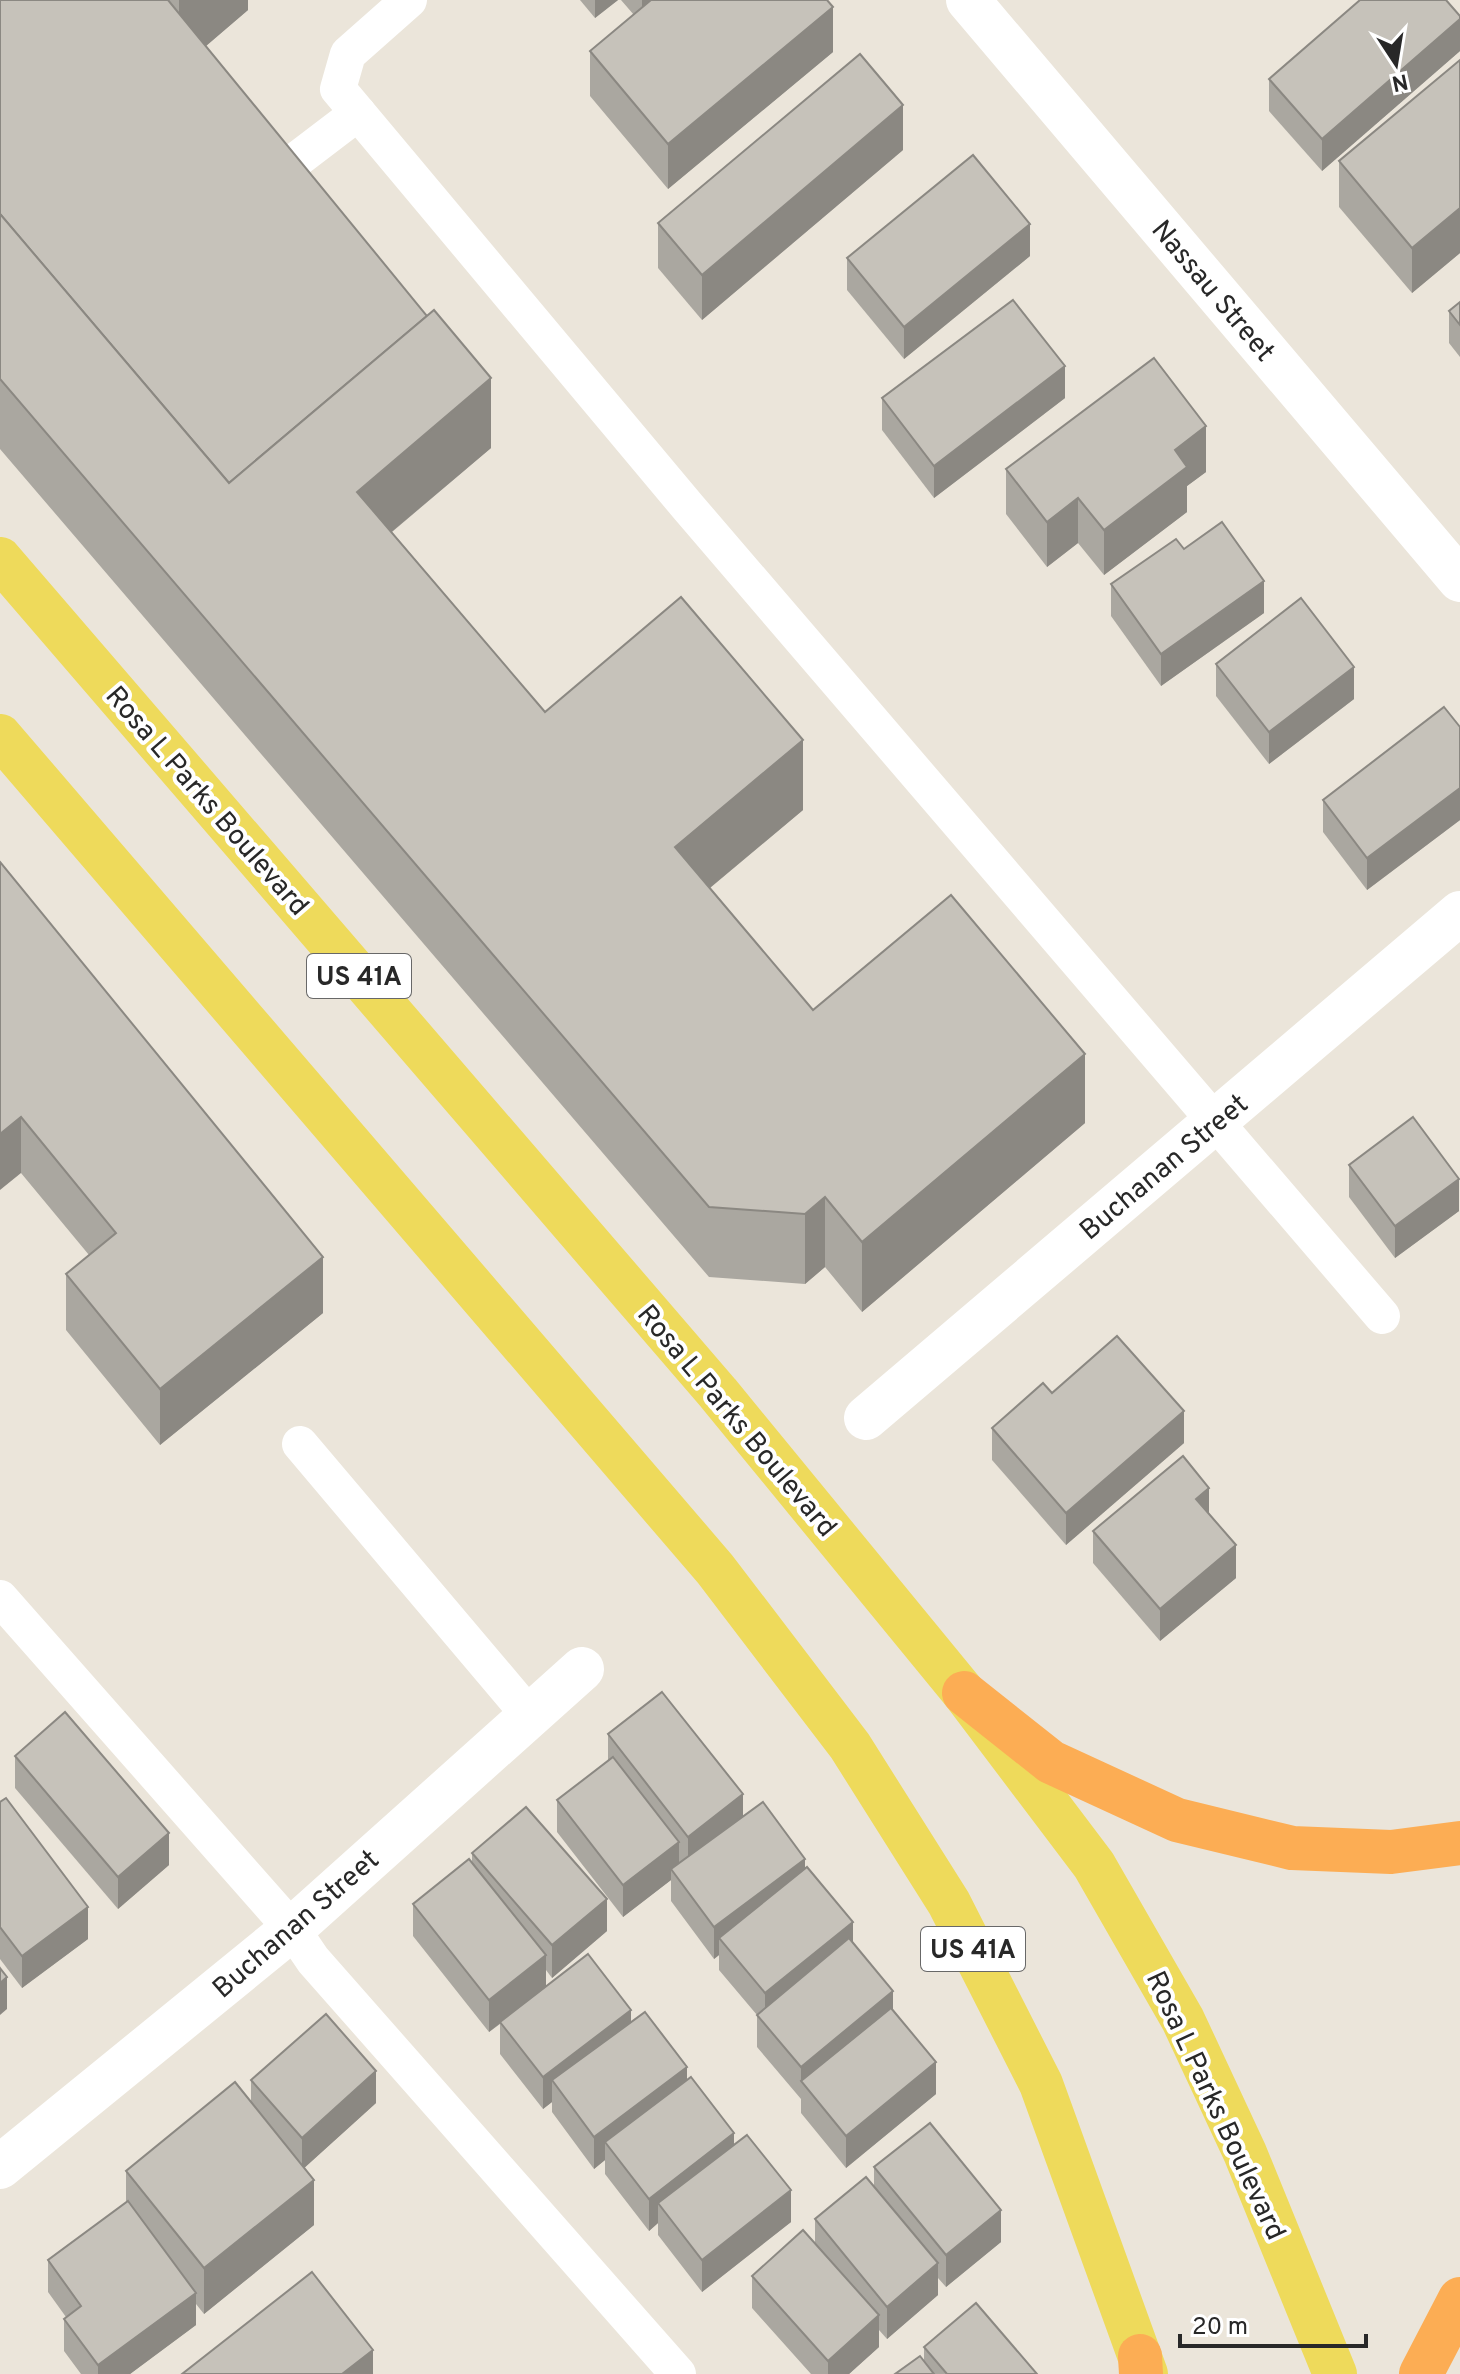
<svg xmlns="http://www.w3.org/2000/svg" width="1460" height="2374" font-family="Overpass,sans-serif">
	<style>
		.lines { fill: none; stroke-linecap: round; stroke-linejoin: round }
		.lane { stroke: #fff; stroke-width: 36 }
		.street { stroke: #fff; stroke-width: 44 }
		.primary { stroke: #eeda5b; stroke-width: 44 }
		.highway { stroke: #fcad54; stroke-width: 44 }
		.wall { fill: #aaa7a0 }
		.shaded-wall { fill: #8b8882 }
		.building { fill: #c6c2ba; stroke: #8b8882; stroke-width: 2 }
		.labels { text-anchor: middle; stroke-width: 8; stroke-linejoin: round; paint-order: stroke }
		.shield { fill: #fff; stroke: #686868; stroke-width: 2 }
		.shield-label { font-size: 26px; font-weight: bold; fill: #282828 }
		.street-label { font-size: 28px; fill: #282828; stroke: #fff }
	</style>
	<rect width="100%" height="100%" fill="#ebe5da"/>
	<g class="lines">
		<g class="lane">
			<polyline points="409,0 348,54 338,89 688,507 1382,1316"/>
			<polyline points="270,180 358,113"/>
			<polyline points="300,1444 530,1716"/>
			<polyline points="0,1598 292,1929 313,1960 678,2374"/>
		</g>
		<g class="street">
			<polyline points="968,0 1460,580"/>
			<polyline points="866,1418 1460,913"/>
			<polyline points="0,2167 292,1929 582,1669"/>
		</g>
		<g class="primary">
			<polyline points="0,559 718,1393 964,1693 1094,1865 1183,2020 1245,2153 1335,2374"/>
			<polyline points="0,736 715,1569 850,1746 949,1903 1041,2084 1146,2374"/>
		</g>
		<g class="highway">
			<polyline points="964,1693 1051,1762 1177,1820 1292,1848 1391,1852 1460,1843"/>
			<polyline points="1140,2356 1141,2374"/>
			<polyline points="1421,2374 1460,2299"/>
		</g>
	</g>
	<g class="wall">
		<polygon points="0,0 248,0 248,10 206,46 491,448 392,532 545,712 803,810 710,888 813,1010 1085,1123 862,1312 825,1267 805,1284 709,1277 0,449"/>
		<polygon points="580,0 618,0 595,18"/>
		<polygon points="621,0 827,0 833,52 668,189 590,96 590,51 634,15"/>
		<polygon points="1460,16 1460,51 1322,171 1269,111 1269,79"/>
		<polygon points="1460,60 1460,253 1412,293 1339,207 1339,161"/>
		<polygon points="903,150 702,320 658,268 658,223"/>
		<polygon points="1030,256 904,359 847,290 847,258"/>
		<polygon points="1460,302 1460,357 1449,343 1449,311"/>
		<polygon points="882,398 1065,398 934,498 882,430"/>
		<polygon points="1006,469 1206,472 1187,486 1187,512 1104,575 1078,543 1047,567 1006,514"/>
		<polygon points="1184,549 1264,613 1161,686 1111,616 1111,584"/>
		<polygon points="1216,664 1354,699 1269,764 1216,696"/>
		<polygon points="1460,727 1460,820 1367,890 1323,832 1323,800"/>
		<polygon points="0,862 323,1313 160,1445 66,1330 66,1274 89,1255 21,1173"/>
		<polygon points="1349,1165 1459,1211 1395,1258 1349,1197"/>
		<polygon points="1052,1393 1184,1443 1066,1545 992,1460 992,1428"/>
		<polygon points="1093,1531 1236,1578 1160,1641 1093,1563"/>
		<polygon points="608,1734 743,1816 805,1869 853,1943 893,2011 936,2094 846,2168 801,2113 801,2099 757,2047 757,2015 719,1970 719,1955 714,1959 671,1901 671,1880 623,1917 557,1832 557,1800 608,1761"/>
		<polygon points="15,1756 169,1865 118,1909 15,1788"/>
		<polygon points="0,1802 88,1939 22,1988 0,1959"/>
		<polygon points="472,1853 607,1931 552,1978 546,1970 546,1986 631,2022 687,2080 791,2222 702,2292 658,2235 658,2223 649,2231 605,2174 605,2160 594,2169 552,2112 552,2102 543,2109 500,2054 500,2024 489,2032 413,1936 413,1904 472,1863"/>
		<polygon points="251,2080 376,2103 304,2168 314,2225 204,2314 196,2304 196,2325 130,2374 81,2374 64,2351 64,2319 66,2317 48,2292 48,2260 126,2203 126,2171 251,2101"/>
		<polygon points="874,2167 1001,2242 946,2287 938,2278 938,2295 887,2339 879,2330 879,2347 849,2374 811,2374 752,2308 752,2276 815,2243 815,2219 874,2187"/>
		<polygon points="924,2347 1037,2374 895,2374 924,2361"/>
	</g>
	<g class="shaded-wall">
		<polygon points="179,0 248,0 248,10 179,69"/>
		<polygon points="595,0 618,0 595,18"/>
		<polygon points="642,0 671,0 642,24"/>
		<polygon points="833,7 833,52 668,189 668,144"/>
		<polygon points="1460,19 1460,51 1322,171 1322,139"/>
		<polygon points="903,105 903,150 702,320 702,275"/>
		<polygon points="1460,208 1460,253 1412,293 1412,248"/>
		<polygon points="1030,224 1030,256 904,359 904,327"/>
		<polygon points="1065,366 1065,398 934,498 934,466"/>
		<polygon points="491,378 491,448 357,561 357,492"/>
		<polygon points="1206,426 1206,472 1187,486 1187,512 1104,575 1104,530 1175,450"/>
		<polygon points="1078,498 1078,543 1047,567 1047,522"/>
		<polygon points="1264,581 1264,613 1161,686 1161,654"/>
		<polygon points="1354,667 1354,699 1269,764 1269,732"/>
		<polygon points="803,740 803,810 675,917 675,847"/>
		<polygon points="1460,788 1460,820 1367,890 1367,858"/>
		<polygon points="1085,1054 1085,1123 862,1312 862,1242"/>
		<polygon points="21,1117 21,1173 0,1190 0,1134"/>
		<polygon points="1459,1179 1459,1211 1395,1258 1395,1226"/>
		<polygon points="825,1197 825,1267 805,1284 805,1214"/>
		<polygon points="323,1257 323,1313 160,1445 160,1389"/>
		<polygon points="1184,1411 1184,1443 1066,1545 1066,1513"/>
		<polygon points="1209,1488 1209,1520 1196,1499"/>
		<polygon points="1236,1545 1236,1578 1160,1641 1160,1609"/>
		<polygon points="743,1794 743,1826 688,1869 688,1837"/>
		<polygon points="169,1833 169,1865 118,1909 118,1877"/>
		<polygon points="679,1842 679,1874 671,1869 671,1880 623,1917 623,1885"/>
		<polygon points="805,1859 805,1891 719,1938 719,1955 714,1959 714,1927"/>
		<polygon points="607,1899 607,1931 552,1978 552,1945"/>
		<polygon points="88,1907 88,1939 22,1988 22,1956"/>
		<polygon points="853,1922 853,1954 765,2025 765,1993"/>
		<polygon points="546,1955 546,1987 489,2032 489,2000"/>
		<polygon points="7,1977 7,2009 0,2015 0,1983"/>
		<polygon points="893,1991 893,2023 801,2081 801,2099 801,2067"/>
		<polygon points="631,2010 631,2042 552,2080 552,2102 543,2109 543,2077"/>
		<polygon points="936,2062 936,2094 846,2168 846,2136"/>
		<polygon points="687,2067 687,2099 605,2142 605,2160 594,2169 594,2137"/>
		<polygon points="376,2071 376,2103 302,2170 302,2138"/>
		<polygon points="734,2133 734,2165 658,2203 658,2223 649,2231 649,2199"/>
		<polygon points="314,2180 314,2225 204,2314 204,2268"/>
		<polygon points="791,2190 791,2222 702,2292 702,2260"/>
		<polygon points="1001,2210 1001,2242 946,2287 946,2255"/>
		<polygon points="938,2263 938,2295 887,2339 887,2307"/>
		<polygon points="196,2293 196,2325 130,2374 98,2374 98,2365"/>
		<polygon points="879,2315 879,2347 849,2374 828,2374 828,2361"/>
		<polygon points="373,2350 373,2374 342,2374"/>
	</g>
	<g class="building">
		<polygon points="0,0 168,0 427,316 229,483 0,214"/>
		<polygon points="651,0 827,0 833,7 668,144 590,51"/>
		<polygon points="1360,0 1446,0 1460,16 1460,19 1322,139 1269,79"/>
		<polygon points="860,54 903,105 702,275 658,223"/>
		<polygon points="1460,60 1460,208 1412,248 1339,161"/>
		<polygon points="973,155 1030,224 904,327 847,258"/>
		<polygon points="0,214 229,483 434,310 491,378 357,492 545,712 681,597 803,740 675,847 813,1010 951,895 1085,1054 862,1242 825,1197 805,1214 709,1207 0,379"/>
		<polygon points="1013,300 1065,366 934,466 882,398"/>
		<polygon points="1460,302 1460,325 1449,311"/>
		<polygon points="1154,358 1206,426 1175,450 1187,467 1104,530 1078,498 1047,522 1006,469"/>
		<polygon points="1222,522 1264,581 1161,654 1111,584 1176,539 1184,549"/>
		<polygon points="1301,598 1354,667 1269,732 1216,664"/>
		<polygon points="1444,707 1460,727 1460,788 1367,858 1323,800"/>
		<polygon points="0,862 323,1257 160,1389 66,1274 116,1233 21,1117 0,1134"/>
		<polygon points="1413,1117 1459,1179 1395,1226 1349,1165"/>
		<polygon points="1117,1336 1184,1411 1066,1513 992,1428 1043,1383 1052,1393"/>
		<polygon points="1183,1456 1209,1488 1196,1499 1236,1545 1160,1609 1093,1531"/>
		<polygon points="662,1692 743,1794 688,1837 608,1734"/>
		<polygon points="65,1712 169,1833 118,1877 15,1756"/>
		<polygon points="613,1757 679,1842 623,1885 557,1800"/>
		<polygon points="6,1798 88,1907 22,1956 0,1927 0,1802"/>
		<polygon points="763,1802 805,1859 714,1927 671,1869"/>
		<polygon points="526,1807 607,1899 552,1945 472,1853"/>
		<polygon points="469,1859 546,1955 489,2000 413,1904"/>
		<polygon points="807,1867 853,1922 765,1993 719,1938"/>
		<polygon points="849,1938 893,1991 801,2067 757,2015"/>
		<polygon points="588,1954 631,2010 543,2077 500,2022"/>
		<polygon points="0,1968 7,1977 0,1983"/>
		<polygon points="891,2008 936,2062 846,2136 801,2081"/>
		<polygon points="645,2012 687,2067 594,2137 552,2080"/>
		<polygon points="326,2014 376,2071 302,2138 251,2080"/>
		<polygon points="691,2077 734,2133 649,2199 605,2142"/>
		<polygon points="235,2082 314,2180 204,2268 126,2171"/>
		<polygon points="930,2123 1001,2210 946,2255 874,2167"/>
		<polygon points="747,2135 791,2190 702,2260 658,2203"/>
		<polygon points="866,2177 938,2263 887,2307 815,2219"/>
		<polygon points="128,2201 196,2293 98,2365 64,2319 81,2306 48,2260"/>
		<polygon points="803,2230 879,2315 828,2361 752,2276"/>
		<polygon points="312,2272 373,2350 342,2374 182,2374"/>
		<polygon points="976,2303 1037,2374 947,2374 924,2347"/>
		<polygon points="920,2356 934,2374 895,2374"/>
	</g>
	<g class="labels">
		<g class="shield">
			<rect x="307" y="954" width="104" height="44" rx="6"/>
			<rect x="921" y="1927" width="104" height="44" rx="6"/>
		</g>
		<g class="shield-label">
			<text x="359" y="985">US 41A</text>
			<text x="973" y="1958">US 41A</text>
		</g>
		<g class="street-label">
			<text transform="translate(1214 290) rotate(50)" y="10">Nassau Street</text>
			<text transform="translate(208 800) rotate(49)" y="10">Rosa L Parks Boulevard</text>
			<text transform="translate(1163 1166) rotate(-40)" y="10">Buchanan Street</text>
			<text transform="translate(738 1420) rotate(50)" y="10">Rosa L Parks Boulevard</text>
			<text transform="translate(295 1923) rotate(-41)" y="10">Buchanan Street</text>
			<text transform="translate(1217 2105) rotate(65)" y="10">Rosa L Parks Boulevard</text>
		</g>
	</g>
	<g transform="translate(1396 64) rotate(168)" stroke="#ffffff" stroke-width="6" paint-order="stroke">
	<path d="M0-6L14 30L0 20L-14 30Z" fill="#282828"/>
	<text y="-12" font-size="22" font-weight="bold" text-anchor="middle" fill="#282828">N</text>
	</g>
	<path d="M1180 2334v12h186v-12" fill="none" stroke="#282828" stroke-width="4"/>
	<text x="1192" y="2334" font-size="24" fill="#282828" stroke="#ffffff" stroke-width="6" paint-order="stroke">20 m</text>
</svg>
